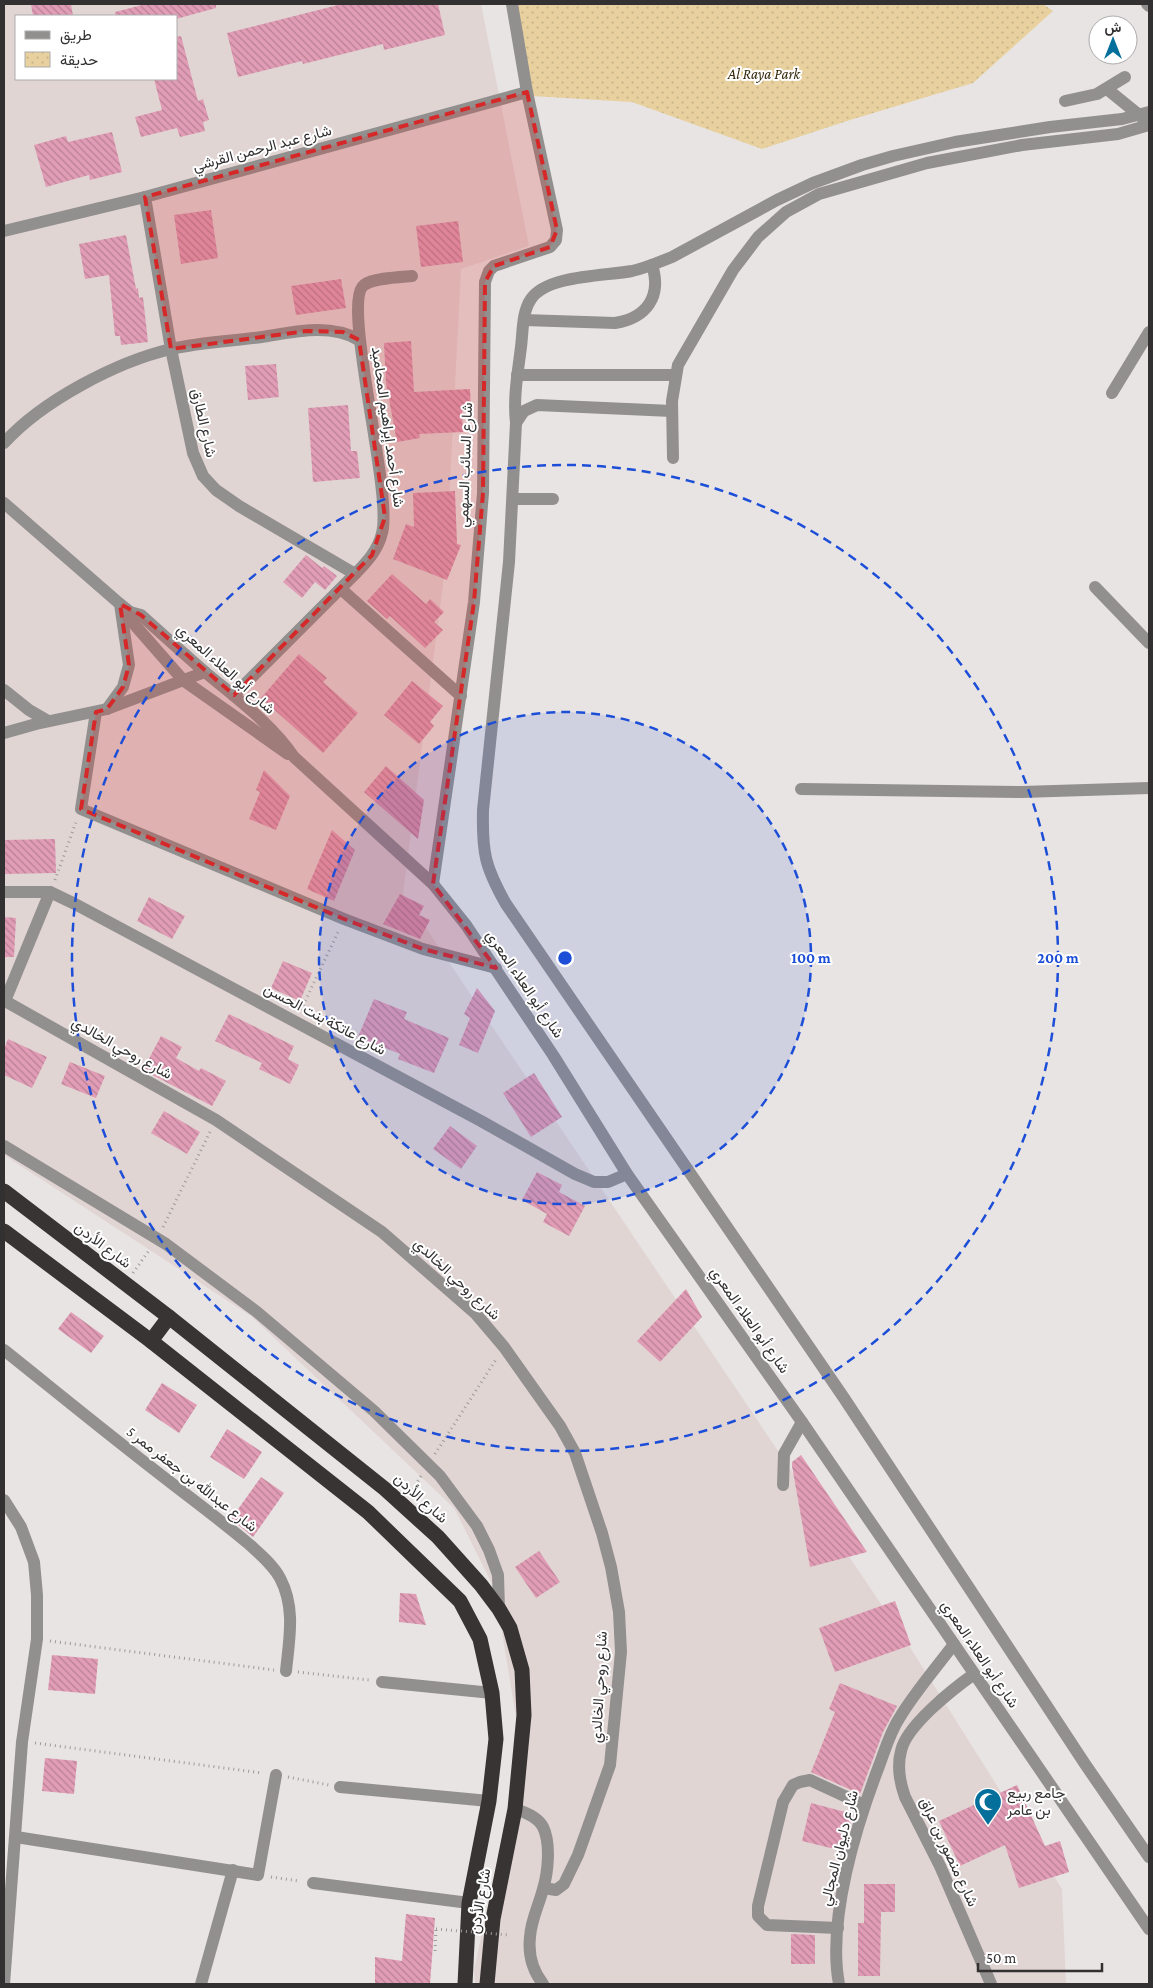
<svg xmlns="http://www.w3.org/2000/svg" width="1153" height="1988" font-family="'Crimson Pro',Vazirmatn,serif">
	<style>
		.built { fill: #e1d5d4; fill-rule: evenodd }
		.park { fill: url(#park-dots) }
		.building { fill: url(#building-back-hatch) }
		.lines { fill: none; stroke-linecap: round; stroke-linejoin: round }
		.path { stroke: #9d9a9a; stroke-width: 3; stroke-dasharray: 1 4; stroke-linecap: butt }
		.minor { stroke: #92908f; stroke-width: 12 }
		.highway { stroke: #373433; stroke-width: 15 }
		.path-bridge { stroke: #9d9a9a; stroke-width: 3; stroke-dasharray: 1 4; stroke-linecap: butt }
		.marked { fill: #d62828; fill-opacity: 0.2; stroke: #d62828; stroke-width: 4; stroke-dasharray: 10 6; stroke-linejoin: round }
		.ring { fill: none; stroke: #1d4ed8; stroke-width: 2.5; stroke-dasharray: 9 6 }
		.labels { text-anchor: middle; stroke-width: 4; stroke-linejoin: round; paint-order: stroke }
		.park-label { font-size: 15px; font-style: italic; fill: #35290b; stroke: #fff }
		.street-label { font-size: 15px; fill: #323030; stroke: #fff }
		.poi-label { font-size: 15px; fill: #323030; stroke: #fff; text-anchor: start }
		.centre { fill: #1d4ed8; stroke: #fff; stroke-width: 2.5 }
		.ring-label { font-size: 15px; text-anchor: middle; font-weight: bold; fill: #1d4ed8; stroke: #fff; stroke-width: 4; stroke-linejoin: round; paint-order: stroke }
	</style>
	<defs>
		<pattern id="park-dots" width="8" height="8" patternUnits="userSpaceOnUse" patternTransform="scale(1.25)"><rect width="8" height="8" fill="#e8d19e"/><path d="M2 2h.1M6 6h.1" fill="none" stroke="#c7b488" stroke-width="1.8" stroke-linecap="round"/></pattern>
		<pattern id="building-back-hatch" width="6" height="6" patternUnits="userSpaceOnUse" patternTransform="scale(1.25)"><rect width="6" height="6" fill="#e29db6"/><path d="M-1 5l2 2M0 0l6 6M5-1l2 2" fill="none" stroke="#b88094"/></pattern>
	</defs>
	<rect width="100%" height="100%" fill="#e8e4e3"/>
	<path class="built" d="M 4,4 L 481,4 L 529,246 L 461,269 L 446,562 L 403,894 L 906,1641 L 1062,1889 L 1066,1984 L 475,1984 L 474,1970 L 521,1748 L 495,1590 L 454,1508 L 251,1316 L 4,1155 ZM 16,16 L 176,16 L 176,79 L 16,79 Z"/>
	<polygon class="park" points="513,4 1043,4 1053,11 973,83 850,120 762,149 632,102 532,96"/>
	<g class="building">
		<polygon points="31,4 71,4 73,16 33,16"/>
		<polygon points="146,4 216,4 216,8 176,19 176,16 115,16 115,12"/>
		<polygon points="342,4 438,4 445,35 384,50 383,44 303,64 302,61 238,77 227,33"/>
		<polygon points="181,36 198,101 203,99 209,120 203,122 205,131 180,137 177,128 141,137 135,117 162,110 154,79 176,79 176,37"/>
		<polygon points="112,132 122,172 90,180 89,175 46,187 34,145 66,136 68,142"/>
		<polygon points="211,210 218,258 181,264 174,215"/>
		<polygon points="458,221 463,262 421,267 416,226"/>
		<polygon points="126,235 136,289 138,288 139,298 143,297 148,342 121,345 120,336 115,336 109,275 85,279 79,244"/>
		<polygon points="341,279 346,308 296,315 291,286"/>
		<polygon points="411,341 414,392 470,389 471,411 462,411 463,432 419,434 420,438 397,442 386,383 384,343"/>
		<polygon points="276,364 279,397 248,400 245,366"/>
		<polygon points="348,405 351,451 357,451 360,478 313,482 308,408"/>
		<polygon points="455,491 457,544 461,545 447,580 393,559 406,524 414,527 413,493"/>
		<polygon points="306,555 322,568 324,566 337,576 325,590 315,582 302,598 283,582"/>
		<polygon points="392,574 426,604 430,599 444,612 434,622 443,630 425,648 390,616 387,619 367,601"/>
		<polygon points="299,654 327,678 323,682 358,713 323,753 261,698"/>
		<polygon points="412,681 443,706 430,722 434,726 419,744 384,715"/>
		<polygon points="386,766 424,800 418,839 364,792"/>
		<polygon points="264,770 290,796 276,830 249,819 260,792 256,790"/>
		<polygon points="332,830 355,850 334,901 307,889"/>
		<polygon points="55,839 56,873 4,874 4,840"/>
		<polygon points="400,894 424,906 419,915 430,920 420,939 383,924"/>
		<polygon points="149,897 185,916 172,939 137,921"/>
		<polygon points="4,917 16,918 14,957 4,957"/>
		<polygon points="283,961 312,973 300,1001 271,988"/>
		<polygon points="477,988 495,1011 478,1053 459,1045 470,1018 464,1014"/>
		<polygon points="374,999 407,1012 404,1019 449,1038 434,1073 398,1059 400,1054 358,1037"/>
		<polygon points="229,1014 294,1046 288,1059 299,1065 290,1084 259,1069 262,1063 215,1041"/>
		<polygon points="161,1036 182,1047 176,1058 199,1071 201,1068 226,1081 212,1106 143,1070"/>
		<polygon points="8,1039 47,1057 32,1088 4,1075 4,1049"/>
		<polygon points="70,1062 105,1076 96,1098 61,1084"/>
		<polygon points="534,1073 562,1117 531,1137 503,1093"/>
		<polygon points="164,1111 200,1132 187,1154 151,1133"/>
		<polygon points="450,1126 477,1146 461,1169 433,1149"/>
		<polygon points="537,1172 562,1185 559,1192 585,1206 569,1236 543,1222 547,1214 522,1200"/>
		<polygon points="686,1289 702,1317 660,1362 637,1341"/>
		<polygon points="71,1312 104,1336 91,1353 58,1329"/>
		<polygon points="162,1383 197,1405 179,1433 145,1410"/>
		<polygon points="227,1429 262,1452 244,1479 210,1457"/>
		<polygon points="801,1455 867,1552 810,1567 792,1466 792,1462"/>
		<polygon points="261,1477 284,1493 253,1537 231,1519"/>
		<polygon points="539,1551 560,1582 536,1598 515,1567"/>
		<polygon points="400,1593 416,1594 426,1625 399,1622"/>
		<polygon points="895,1601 911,1645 835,1672 819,1628"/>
		<polygon points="52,1655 98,1659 95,1694 48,1690"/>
		<polygon points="840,1683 897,1706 883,1732 860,1794 811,1772 835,1712 829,1709"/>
		<polygon points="45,1758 77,1761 74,1794 42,1791"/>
		<polygon points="1017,1785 1045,1846 1060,1841 1069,1872 1019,1888 1005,1845 960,1866 939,1821"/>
		<polygon points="811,1803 853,1814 843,1851 802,1841"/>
		<polygon points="864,1884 895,1884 895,1912 881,1912 880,1976 858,1976 858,1923 864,1923"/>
		<polygon points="406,1914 435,1918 430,1984 375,1984 375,1957 402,1961"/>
		<polygon points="791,1934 815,1935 815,1964 791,1964"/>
	</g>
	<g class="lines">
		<g class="path">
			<polyline points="55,880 76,822"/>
			<polyline points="301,1010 339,930"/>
			<polyline points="163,1227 210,1132"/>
			<polyline points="133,1273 150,1249"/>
			<polyline points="435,1454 497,1358"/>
			<polyline points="410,1494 421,1476"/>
			<polyline points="50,1641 274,1670"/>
			<polyline points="298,1672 369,1680"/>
			<polyline points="35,1743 262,1773"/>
			<polyline points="288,1777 329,1785"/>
			<polyline points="271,1877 299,1881"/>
			<polyline points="435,1951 436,1929"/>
		</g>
		<g class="minor">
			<polyline points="1147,4 1149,6"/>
			<polyline points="1107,89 1144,119"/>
			<polyline points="1065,101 1097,94 1125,77"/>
			<polyline points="145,197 171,349 193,453 203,476 216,490 239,506 355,574"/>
			<polyline points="4,231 145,197 527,92"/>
			<path d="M 524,320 L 615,323 C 647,318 662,296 652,265"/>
			<polyline points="517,375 676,375"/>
			<polyline points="1112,393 1149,332"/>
			<path d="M 672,411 L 537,405 L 524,411 L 516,423 L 509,562 L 483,810 C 482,853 485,867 506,904 L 844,1398 L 1085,1764 L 1149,1857"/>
			<path d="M 516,423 C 513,397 518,372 521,347 C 523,331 522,312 531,299 C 547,275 605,276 632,271 C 646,268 659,262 672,257 L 777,200 L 813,183 L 862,165 L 893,156 L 955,142 L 1050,127 L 1122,119 L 1149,112"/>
			<path d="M 4,443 C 42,401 116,362 171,349 C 201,342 233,341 262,337 C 294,332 330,323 359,340"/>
			<polyline points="673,458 672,401 678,365 733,270 758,237 786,212 819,194 927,163 1022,145 1118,134 1149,125"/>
			<polyline points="513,499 553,499"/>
			<path d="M 4,503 L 120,604 L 130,612 L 141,615 C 162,634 183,653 205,672 C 236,698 272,724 294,757 L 433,884 L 466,925 L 553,1055 L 627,1174 L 802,1422 L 1149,1929"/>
			<polyline points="1095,587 1149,643"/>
			<polyline points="341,589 461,696"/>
			<polyline points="130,612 133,623 183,680 288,754"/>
			<polyline points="4,690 29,710 48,721"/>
			<path d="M 234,695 L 355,574 C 367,562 378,550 382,533 C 393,492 341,302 364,285 C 373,278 400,277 412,276"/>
			<polyline points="107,709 123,687 129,665 120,604"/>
			<polyline points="96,712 81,809 344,919 423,949 496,968"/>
			<polyline points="4,733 36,724 107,709 205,672"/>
			<polyline points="801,789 1022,792 1149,788"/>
			<polyline points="433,884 474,602 483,493 485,282 489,271 494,266 550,247 556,240 557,230 527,92 512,4"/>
			<polyline points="4,892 50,892 75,904 481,1121 575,1174 594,1182 608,1182 627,1174"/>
			<polyline points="50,892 5,1001 216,1120 382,1232 476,1314 504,1347 560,1426 575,1453 602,1533 611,1567 619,1612 621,1652 610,1765 578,1855 564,1884 556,1890 544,1888"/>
			<polyline points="4,1146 166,1244 257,1312 374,1411 440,1476 477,1526 489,1550 498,1575 499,1609"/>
			<path d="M 4,1350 C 59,1394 114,1439 170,1482 C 197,1503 224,1523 250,1545 C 261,1555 273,1565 280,1578 C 296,1608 289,1640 286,1671"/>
			<polyline points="783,1485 784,1454 802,1422"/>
			<polyline points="4,1500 21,1527 34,1562 37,1595 37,1639 22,1742 4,1984"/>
			<path d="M 974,1674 C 953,1689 906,1726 901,1751 C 897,1766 900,1783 905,1797 L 940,1866 L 991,1984"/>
			<polyline points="382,1682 492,1693"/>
			<polyline points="340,1787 489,1801"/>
			<path d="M 515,1809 C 525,1812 538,1817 543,1827 C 551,1843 548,1873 543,1889 C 539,1905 531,1920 530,1937 C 528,1955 533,1971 543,1984"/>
			<polyline points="16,1837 258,1875 276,1775"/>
			<polyline points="313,1883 469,1903"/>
			<polyline points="838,1928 767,1925 758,1916 758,1906 783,1802 793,1785 800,1782 810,1780 864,1805"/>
			<polyline points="201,1984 233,1870"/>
			<path d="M 839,1984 C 827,1920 856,1826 879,1766 C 885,1750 890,1732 900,1717 C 915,1692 936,1668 954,1644"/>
		</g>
		<g class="highway">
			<polyline points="4,1191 169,1317 385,1489 438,1537 481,1585 499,1609 510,1628 522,1670 524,1715 515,1809 493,1919 487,1984"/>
			<polyline points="4,1231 151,1341 368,1512 460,1601 480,1639 492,1693 496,1739 489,1801 469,1903 465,1984"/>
			<polyline points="151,1341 169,1317"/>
		</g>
		<polyline class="path-bridge" points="436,1929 509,1935"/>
	</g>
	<path class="marked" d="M 527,92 L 557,230 L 550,247 L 494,266 L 485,282 L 483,493 L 474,602 L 433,884 L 496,968 L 423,949 L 344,919 L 81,809 L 96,712 L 107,709 L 123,687 L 129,665 L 120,604 L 141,615 L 234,695 L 372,555 L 385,517 L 359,340 L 343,332 L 307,331 L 171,349 L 145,197 Z"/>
	<circle cx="565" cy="958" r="246" fill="#1d4ed8" fill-opacity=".12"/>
	<g class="ring">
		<circle cx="565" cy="958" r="246"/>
		<circle cx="565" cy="958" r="493"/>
	</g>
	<defs>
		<symbol id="mosque-pin" viewBox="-11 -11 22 30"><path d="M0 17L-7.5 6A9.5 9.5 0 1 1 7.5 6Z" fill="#046f9b" stroke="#fff"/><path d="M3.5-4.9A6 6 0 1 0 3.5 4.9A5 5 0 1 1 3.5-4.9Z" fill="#fff"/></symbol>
	</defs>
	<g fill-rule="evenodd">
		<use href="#mosque-pin" x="972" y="1786" width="32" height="43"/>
	</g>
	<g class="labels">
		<g class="park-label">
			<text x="764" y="79">Al Raya Park</text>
		</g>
		<g class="street-label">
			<text transform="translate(262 148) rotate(-15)" y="5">شارع عبد الرحمن القرشي</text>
			<text transform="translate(204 423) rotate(77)" y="5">شارع الطارق</text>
			<text transform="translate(388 427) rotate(82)" y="5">شارع أحمد إبراهيم المحاميد</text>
			<text transform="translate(465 465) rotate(-88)" y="5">شارع السائب السهمي</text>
			<text transform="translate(226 669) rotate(42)" y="5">شارع أبو العلاء المعري</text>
			<text transform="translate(525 984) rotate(56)" y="5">شارع أبو العلاء المعري</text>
			<text transform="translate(325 1019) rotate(28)" y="5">شارع عاتكة بنت الحسن</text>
			<text transform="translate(122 1048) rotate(29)" y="5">شارع روحي الخالدي</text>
			<text transform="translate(103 1245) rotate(37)" y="5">شارع الأردن</text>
			<text transform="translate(457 1279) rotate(43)" y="5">شارع روحي الخالدي</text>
			<text transform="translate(750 1320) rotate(55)" y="5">شارع أبو العلاء المعري</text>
			<text transform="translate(192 1479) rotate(38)" y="5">شارع عبدالله بن جعفر ممر 5</text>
			<text transform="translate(421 1498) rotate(42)" y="5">شارع الأردن</text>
			<text transform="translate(980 1654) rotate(56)" y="5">شارع أبو العلاء المعري</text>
			<text transform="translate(599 1687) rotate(-87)" y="5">شارع روحي الخالدي</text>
			<text transform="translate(839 1848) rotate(-76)" y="5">شارع دليوان المجالي</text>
			<text transform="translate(949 1852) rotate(65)" y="5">شارع منصور بن عراق</text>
			<text transform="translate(480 1901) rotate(-80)" y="5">شارع الأردن</text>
		</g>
		<g class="poi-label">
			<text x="1007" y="1798">جامع ربيع<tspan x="1007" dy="17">بن عامر</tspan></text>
		</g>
	</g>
	<circle cx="565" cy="958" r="8" class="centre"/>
	<g class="ring-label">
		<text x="811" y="963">100 m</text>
		<text x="1058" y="963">200 m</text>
	</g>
	<rect width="1153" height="1988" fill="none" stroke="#323030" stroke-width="10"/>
	<rect x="15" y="15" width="162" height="65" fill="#ffffff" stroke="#adacac"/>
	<rect x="25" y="31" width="25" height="8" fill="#92908f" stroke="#adacac"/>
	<text x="60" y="40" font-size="15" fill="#323030">طريق</text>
	<rect x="25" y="52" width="25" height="15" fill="url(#park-dots)" stroke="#adacac"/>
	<text x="60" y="65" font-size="15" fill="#323030">حديقة</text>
	<g transform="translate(1113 40)"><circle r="24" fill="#ffffff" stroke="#adacac"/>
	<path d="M0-4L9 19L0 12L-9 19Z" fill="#046f9b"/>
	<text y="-8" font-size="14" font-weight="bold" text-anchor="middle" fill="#323030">ش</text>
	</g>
	<path d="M978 1963v8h124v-8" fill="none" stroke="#323030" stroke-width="2.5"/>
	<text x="986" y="1963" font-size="15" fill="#323030" stroke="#ffffff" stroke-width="4" paint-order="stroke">50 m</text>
</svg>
